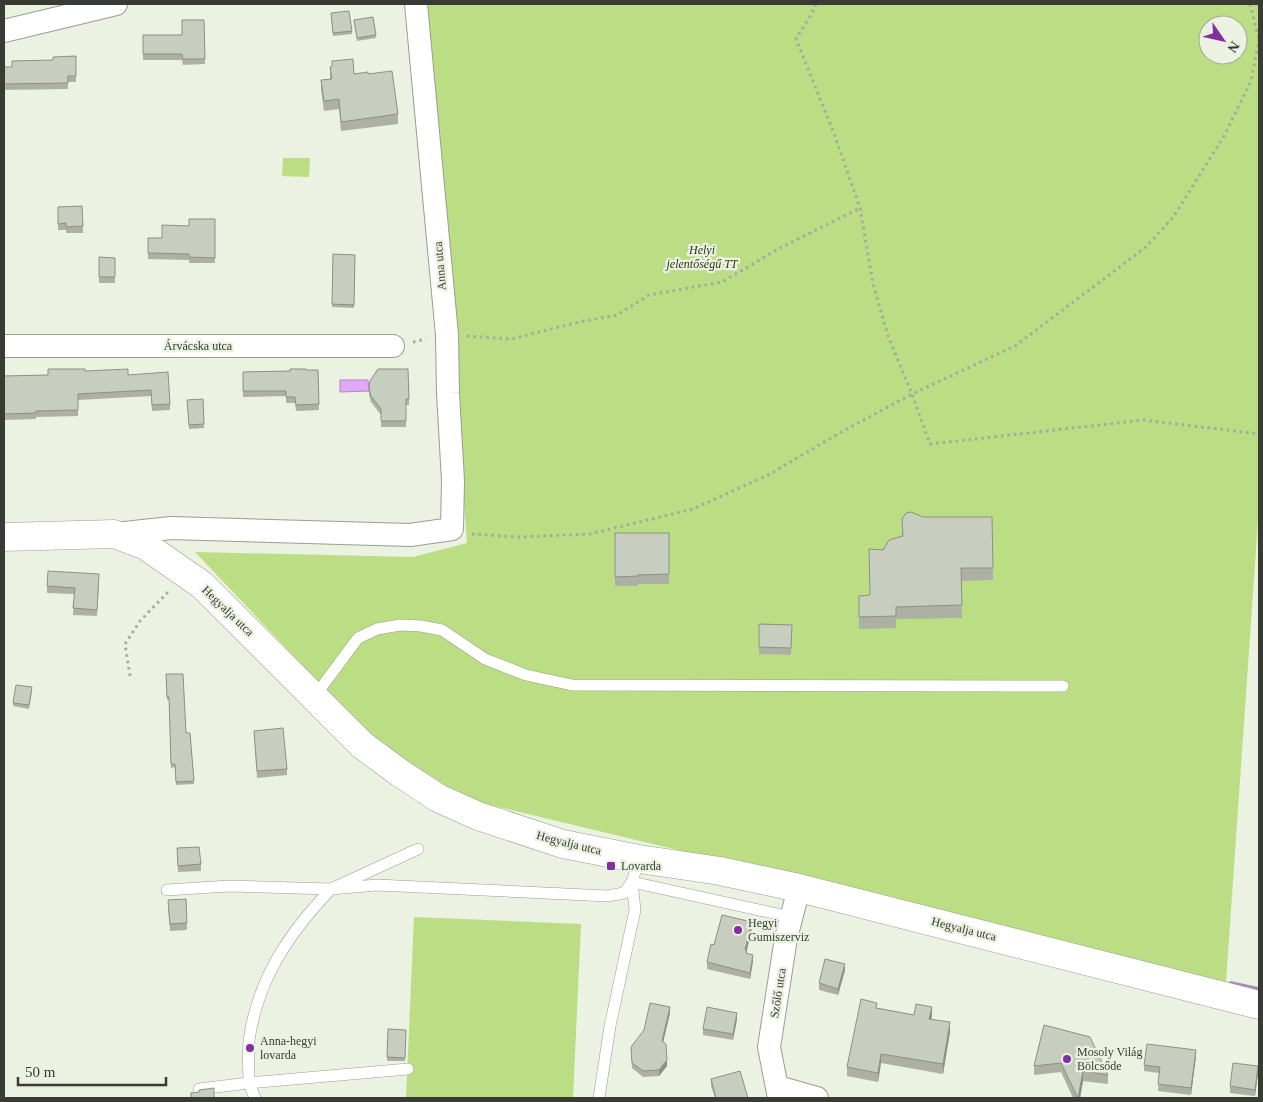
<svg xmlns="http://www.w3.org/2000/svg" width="1263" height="1102" font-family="'Times New Roman',serif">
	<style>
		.green { fill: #bbdd84; fill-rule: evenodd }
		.water { fill: #e1a8f7; stroke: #af87bd }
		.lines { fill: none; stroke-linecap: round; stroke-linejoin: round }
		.stream { stroke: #af87bd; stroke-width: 5.5 }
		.lane-casing { stroke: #989f90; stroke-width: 12 }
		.street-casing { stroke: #989f90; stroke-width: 24 }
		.secondary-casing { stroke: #989f90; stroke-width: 29 }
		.path { stroke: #a6ab9f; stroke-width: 3; stroke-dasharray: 2.5 4; stroke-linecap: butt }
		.lane { stroke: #fff; stroke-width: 11 }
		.street { stroke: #fff; stroke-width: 22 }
		.secondary { stroke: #fff; stroke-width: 28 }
		.wall { fill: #acb1a4 }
		.shaded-wall { fill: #8c9086 }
		.building { fill: #c8cebf; stroke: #8c9086 }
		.poi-dot { fill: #83309f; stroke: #ebf2e2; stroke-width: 2 }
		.labels { text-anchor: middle; stroke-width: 4.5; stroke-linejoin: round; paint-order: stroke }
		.park-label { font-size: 12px; font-style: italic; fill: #2c3914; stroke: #ebf2e2 }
		.street-label { font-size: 12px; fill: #393b35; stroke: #ebf2e2 }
		.poi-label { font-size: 12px; fill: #393b35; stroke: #ebf2e2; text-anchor: start }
	</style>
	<rect width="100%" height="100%" fill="#ebf2e2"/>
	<g class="green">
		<path d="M 416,4 L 1259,4 L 1259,507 L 1226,982 L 453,796 L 377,740 L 323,687 L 195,552 L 413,557 L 467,543 L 454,370 ZM 1208,25 L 1238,25 L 1238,55 L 1208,55 Z"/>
		<polygon points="283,158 310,158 309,177 282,176"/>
		<polygon points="414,917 581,924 573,1098 406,1098"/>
	</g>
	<polygon class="water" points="340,380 368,380 369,391 340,392"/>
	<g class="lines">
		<polyline class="stream" points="1231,984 1259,990"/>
		<defs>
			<g id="lane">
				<polyline points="315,696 358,638 377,629 400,625 421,626 442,630 485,659 526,675 572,685 1063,686"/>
				<polyline points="167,890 229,886 331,889 418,849"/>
				<path d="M 408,1069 L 249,1083 C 249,1067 247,1049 250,1034 C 260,975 291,931 331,889 L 377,885 L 608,896 L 624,893 L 632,882 L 782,915 L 793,912"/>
				<polyline points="199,1089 249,1083 255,1098"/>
				<polyline points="599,1098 610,1026 635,910 632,882 639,859"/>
			</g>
			<g id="street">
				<polyline points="4,31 116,4"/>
				<polyline points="4,346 393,346"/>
				<polyline points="115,534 171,528 410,535 452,529 453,481 448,393 447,335 416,4"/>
				<polyline points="778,1087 817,1098"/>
				<polyline points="779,1098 769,1047 786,938 799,888"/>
			</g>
			<polyline id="secondary" points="4,537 114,534 146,546 202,585 362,745 400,773 438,798 478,816 563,844 639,859 720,871 799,888 1259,1005"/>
		</defs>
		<use href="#lane" class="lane-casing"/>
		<use href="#street" class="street-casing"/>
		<use href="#secondary" class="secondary-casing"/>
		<g class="path">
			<polyline points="816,4 812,13 796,39 835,136 860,208 873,284 888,336 912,394 930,444 1144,420 1259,434"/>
			<polyline points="1250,4 1259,39"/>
			<polyline points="1257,4 1259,4"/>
			<polyline points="467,336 511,339 579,322 617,315 649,295 722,282 780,248 860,208"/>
			<polyline points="413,342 426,339"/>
			<polyline points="472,534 517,537 590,534 693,509 768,475 843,431 912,394 1015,346 1146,247 1174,216 1224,136 1251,81 1259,40"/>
			<polyline points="130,676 125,644 140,621 170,590"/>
		</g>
		<use href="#lane" class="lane"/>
		<use href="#street" class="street"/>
		<use href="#secondary" class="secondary"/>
	</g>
	<g class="wall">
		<polygon points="331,16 352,31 352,34 333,36"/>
		<polygon points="204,20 205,64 183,65 182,60 143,60 143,35 182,35"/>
		<polygon points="354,20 376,35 376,38 357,41"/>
		<polygon points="76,56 76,82 68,82 68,89 4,90 4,67 12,67"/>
		<polygon points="332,61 354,74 368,74 398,114 398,124 341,131 339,109 324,111 321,90 321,80 330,79 330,67 332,67"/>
		<polygon points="82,206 83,233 66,233 66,230 58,230 58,207"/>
		<polygon points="215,219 215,263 189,263 189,260 148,259 148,238 162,238 189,226"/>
		<polygon points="333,254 355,255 354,308 332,307"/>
		<polygon points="99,257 115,258 115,283 99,283"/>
		<polygon points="408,369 409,405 406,405 406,427 381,427 381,415 371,402 369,395 369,388"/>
		<polygon points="318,370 319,410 296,411 295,403 286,403 286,396 243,397 243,372"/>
		<polygon points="85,371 128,375 170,404 170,410 152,411 151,396 78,400 78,416 36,417 36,419 4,420 4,376 48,375"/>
		<polygon points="203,399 204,428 189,429 187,400"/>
		<polygon points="923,517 992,517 993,580 961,581 962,618 896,619 896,628 859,629 859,596 870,595 883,550 902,536 902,519"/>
		<polygon points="615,533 669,533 669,584 638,584 638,586 615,586"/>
		<polygon points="99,580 97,616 73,615 74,594 47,593 47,586"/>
		<polygon points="759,624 792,625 791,655 759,654"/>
		<polygon points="166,674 186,733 190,733 194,784 176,785 175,767 171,768 169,700 167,700"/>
		<polygon points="32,691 29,709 13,706 13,703"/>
		<polygon points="254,731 287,769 287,775 257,778"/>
		<polygon points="177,854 201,864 201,871 178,872"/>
		<polygon points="186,899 187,930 170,931 168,907"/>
		<polygon points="752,928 747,950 747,954 753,961 750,979 707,969 707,962 714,945"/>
		<polygon points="845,970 838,995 819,990 819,983"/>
		<polygon points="877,1008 914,1015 932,1016 931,1019 950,1032 943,1074 881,1063 878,1082 847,1076 847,1067"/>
		<polygon points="670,1013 663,1042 667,1066 659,1076 643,1077 632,1068 631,1047"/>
		<polygon points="737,1019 733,1040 703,1035 703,1029"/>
		<polygon points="1044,1025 1108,1075 1108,1084 1083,1081 1080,1098 1073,1098 1061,1072 1034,1075 1034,1066"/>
		<polygon points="388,1029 406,1030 405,1061 387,1061"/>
		<polygon points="1196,1056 1191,1095 1158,1091 1159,1073 1144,1071 1144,1065"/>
		<polygon points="1258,1073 1255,1096 1230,1093 1230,1086"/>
		<polygon points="711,1079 748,1098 715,1098 711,1086"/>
	</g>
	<g class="shaded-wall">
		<polygon points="752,922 752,928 745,957 745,950"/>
		<polygon points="753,955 753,961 750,979 750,973"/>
		<polygon points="845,964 845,970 838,995 838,989"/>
		<polygon points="670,1007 670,1013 662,1047 662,1041"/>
		<polygon points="932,1007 932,1016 929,1028 929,1019"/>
		<polygon points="737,1013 737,1019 733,1040 733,1034"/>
		<polygon points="950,1022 950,1032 943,1074 943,1064"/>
		<polygon points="1196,1050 1196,1056 1191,1095 1191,1088"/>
		<polygon points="881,1054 881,1063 878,1082 878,1073"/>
		<polygon points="667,1060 667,1066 659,1076 659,1070"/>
		<polygon points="1258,1066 1258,1073 1255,1096 1255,1090"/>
		<polygon points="1083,1071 1083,1081 1080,1098 1078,1098"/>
	</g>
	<g class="building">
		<polygon points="349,11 352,31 333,33 331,13"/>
		<polygon points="373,17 376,35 357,38 354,20"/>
		<polygon points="182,20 204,20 205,59 183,59 182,54 143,54 143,35 182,35"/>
		<polygon points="76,56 76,76 68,76 68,83 4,84 4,67 12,67 12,61 53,60 53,57"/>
		<polygon points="353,59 354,74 368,72 368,74 392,71 398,114 341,122 339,99 324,101 321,80 332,79 330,67 332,66 332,61"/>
		<polygon points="82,206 83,226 66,227 66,223 58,224 58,207"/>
		<polygon points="189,219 215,219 215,258 189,257 189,254 148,253 148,238 162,238 162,225 189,226"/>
		<polygon points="333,254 355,255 354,305 332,304"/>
		<polygon points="99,257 115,258 115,277 99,277"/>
		<polygon points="48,369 85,369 85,371 128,369 128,375 168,372 170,404 152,405 151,390 78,394 78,410 36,411 36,413 4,414 4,376 48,375"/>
		<polygon points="290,369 306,369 306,370 318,370 319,404 296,405 295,397 286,397 286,391 243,391 243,372 290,371"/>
		<polygon points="378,369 408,369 409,399 406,399 406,421 381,421 381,409 371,396 369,388 370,381"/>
		<polygon points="203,399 204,424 189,425 187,400"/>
		<polygon points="911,512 923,517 992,517 993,568 961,568 962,605 896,607 896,616 859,617 859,596 870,595 869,549 883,550 889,540 903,536 902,519 906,513"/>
		<polygon points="615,533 669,533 669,574 638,575 638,576 615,577"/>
		<polygon points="48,571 99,574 97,610 73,608 75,588 47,586"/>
		<polygon points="759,624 792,625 791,648 759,647"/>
		<polygon points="166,674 183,674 186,733 190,733 194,781 176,782 175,764 171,764 169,697 167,697"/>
		<polygon points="16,685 32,687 29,705 13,703"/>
		<polygon points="283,728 287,769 257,771 254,731"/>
		<polygon points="199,847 201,864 178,866 177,848"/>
		<polygon points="186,899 187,923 170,924 168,900"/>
		<polygon points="722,915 752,922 745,950 747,950 746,953 753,955 750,973 707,962 711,944 714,945"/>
		<polygon points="825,959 845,964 838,989 819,983"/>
		<polygon points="861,999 877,1003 876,1008 914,1015 916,1004 932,1007 929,1019 950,1022 943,1064 881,1054 878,1073 847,1067"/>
		<polygon points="650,1003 670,1007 662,1041 666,1044 667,1060 659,1070 643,1071 632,1063 631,1047 644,1030"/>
		<polygon points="707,1007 737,1013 733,1034 703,1029"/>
		<polygon points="1044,1025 1090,1037 1108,1075 1083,1071 1078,1098 1061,1063 1034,1066"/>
		<polygon points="388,1029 406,1030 405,1058 387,1057"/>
		<polygon points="1147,1044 1196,1050 1191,1088 1158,1084 1160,1067 1144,1065"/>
		<polygon points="1233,1063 1258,1066 1255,1090 1230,1086"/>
		<polygon points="740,1071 748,1098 716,1098 711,1079"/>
		<polygon points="214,1088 214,1098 191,1098 191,1093 199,1092 199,1090"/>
	</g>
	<g class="poi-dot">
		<rect x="606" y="861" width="10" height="10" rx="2.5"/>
		<circle cx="738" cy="930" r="5"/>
		<circle cx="250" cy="1048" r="5"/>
		<circle cx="1067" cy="1059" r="5"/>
	</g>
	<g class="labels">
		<g class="park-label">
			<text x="702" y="254">Helyi<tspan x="702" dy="14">jelentőségű TT</tspan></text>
		</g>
		<g class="street-label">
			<text transform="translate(440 266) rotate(-95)" y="4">Anna utca</text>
			<text x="198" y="350">Árvácska utca</text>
			<text transform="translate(228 611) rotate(44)" y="4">Hegyalja utca</text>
			<text transform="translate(569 843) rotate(14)" y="4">Hegyalja utca</text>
			<text transform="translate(964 929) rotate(14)" y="4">Hegyalja utca</text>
			<text transform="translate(778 993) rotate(-81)" y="4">Szőlő utca</text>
		</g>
		<g class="poi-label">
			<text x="621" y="870">Lovarda</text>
			<text x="748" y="927">Hegyi<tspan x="748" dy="14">Gumiszerviz</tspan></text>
			<text x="260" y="1045">Anna-hegyi<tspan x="260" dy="14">lovarda</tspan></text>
			<text x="1077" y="1056">Mosoly Világ<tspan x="1077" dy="14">Bölcsőde</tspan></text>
		</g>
	</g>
	<rect width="1263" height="1102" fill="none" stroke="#393b35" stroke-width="10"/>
	<g transform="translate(1223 40) rotate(124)"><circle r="24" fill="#ebf2e2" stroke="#a4a99d"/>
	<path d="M0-4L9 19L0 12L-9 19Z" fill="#83309f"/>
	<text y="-8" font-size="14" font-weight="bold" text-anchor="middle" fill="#393b35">N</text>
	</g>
	<path d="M18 1077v8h148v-8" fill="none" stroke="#393b35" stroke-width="2.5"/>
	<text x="25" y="1077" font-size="15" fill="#393b35" stroke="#ebf2e2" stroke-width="4" paint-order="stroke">50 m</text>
</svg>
